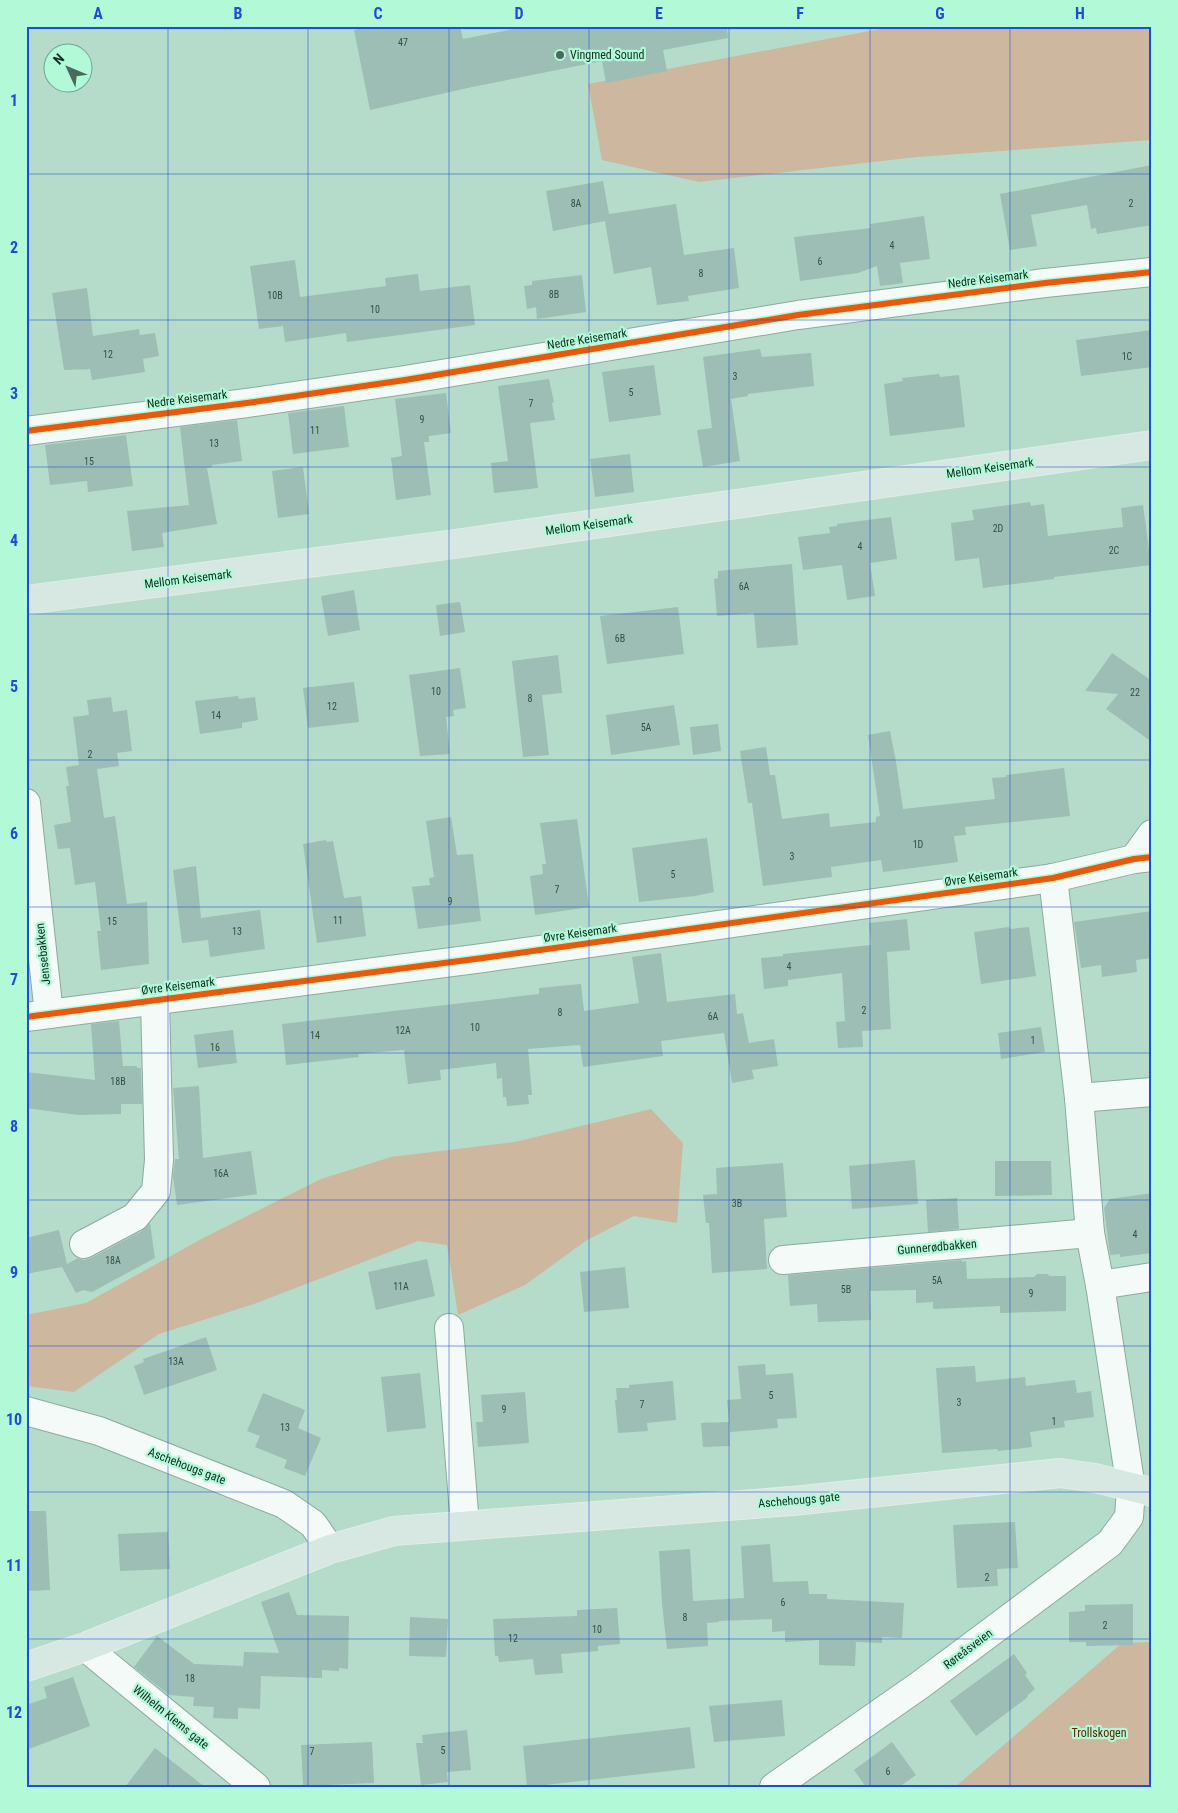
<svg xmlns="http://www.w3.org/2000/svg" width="1178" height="1813" font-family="'Roboto Condensed',sans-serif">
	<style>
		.green { fill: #cdb79e }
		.building { fill: #9cbeb4 }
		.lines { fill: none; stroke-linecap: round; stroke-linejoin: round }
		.minor-casing { stroke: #8cab9d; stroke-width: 30 }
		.major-casing { stroke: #deefe7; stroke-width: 30 }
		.minor { stroke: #f4faf7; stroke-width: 28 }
		.major { stroke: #d7e7e1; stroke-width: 28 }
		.cycleway-casing { stroke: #b2f9d8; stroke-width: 9 }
		.cycleway { stroke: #e8590c; stroke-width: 6 }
		.grid { fill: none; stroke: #1d4ed8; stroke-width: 1; stroke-opacity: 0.55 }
		.poi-dot { fill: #496a5c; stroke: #b2f9d8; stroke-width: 2 }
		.labels { text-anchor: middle; stroke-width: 4.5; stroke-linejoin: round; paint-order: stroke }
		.number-label { font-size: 10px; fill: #325146 }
		.poi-label { font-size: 12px; fill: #0f2d21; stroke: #b2f9d8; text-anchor: start }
		.street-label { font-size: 12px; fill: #0f2d21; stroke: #b2f9d8 }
		.park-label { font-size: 12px; fill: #5b2304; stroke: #b2f9d8 }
		.neatline { fill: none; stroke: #1d4ed8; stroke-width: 2 }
		.grid-label { font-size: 16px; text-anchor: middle; font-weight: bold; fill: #1d4ed8 }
	</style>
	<rect width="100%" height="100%" fill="#b5dcca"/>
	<g class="green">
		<polygon points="896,26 1152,26 1152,140 917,157 699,182 602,160 588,84"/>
		<polygon points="651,1109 683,1143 677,1223 634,1216 587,1240 525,1285 458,1315 447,1245 418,1241 254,1304 159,1334 74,1392 26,1386 26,1315 86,1303 205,1237 321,1179 391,1157 515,1142"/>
		<polygon points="1152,1642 1152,1787 955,1787 1122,1643"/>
	</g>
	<g class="building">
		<polygon points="372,26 460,26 463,39 529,26 727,26 728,38 663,50 667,71 606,83 602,61 472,87 370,110 354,30"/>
		<polygon points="1152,165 1152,225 1097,234 1096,228 1091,229 1087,205 1031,215 1037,246 1010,250 1000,194"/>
		<polygon points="603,181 609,214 676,204 684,255 734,248 739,288 688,296 689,301 657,305 651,267 614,274 605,221 553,231 546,191"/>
		<polygon points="924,216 930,259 900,263 903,283 880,286 877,266 858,273 800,281 794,237 871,228 870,224"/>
		<polygon points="295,260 300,297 386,286 385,278 418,274 420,291 470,285 475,325 347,342 346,333 285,342 283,326 259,329 250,266"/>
		<polygon points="582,275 586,312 537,319 536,307 527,309 524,286 532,285 532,281"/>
		<polygon points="87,288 93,336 139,329 140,335 155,333 159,356 143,359 145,372 92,380 90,369 64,370 52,293"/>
		<polygon points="1152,330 1152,367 1081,376 1076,340"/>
		<polygon points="760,349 762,357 811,353 814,386 748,394 748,396 731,399 740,461 703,467 697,430 712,428 703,357"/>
		<polygon points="654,365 661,415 609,422 602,372"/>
		<polygon points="939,374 940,377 959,375 965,427 890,436 884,384 903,381 902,378"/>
		<polygon points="549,379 554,402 552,403 555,420 530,423 538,488 494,493 491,463 508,461 498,386"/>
		<polygon points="446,393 451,433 429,436 429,442 424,442 431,495 396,500 391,458 402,456 395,399"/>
		<polygon points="344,406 349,447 293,454 288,413"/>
		<polygon points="237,420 242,461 212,465 212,467 207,468 217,524 162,533 164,547 132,551 127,511 189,505 180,427"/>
		<polygon points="126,435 133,486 88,492 87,481 50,485 45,445"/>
		<polygon points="630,454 634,492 595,497 590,459"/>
		<polygon points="303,467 309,514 278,518 272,471"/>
		<polygon points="1030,502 1031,506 1044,504 1048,536 1123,527 1121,508 1143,505 1151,565 1054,577 1054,579 983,588 979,558 955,561 951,523 974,520 972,510"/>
		<polygon points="891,517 897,559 870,563 875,596 847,600 842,565 803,570 798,537 830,533 829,527 837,526 837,524"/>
		<polygon points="792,564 798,645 757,648 754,613 717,616 714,579 718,578 718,571"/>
		<polygon points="354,590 360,630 328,636 321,596"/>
		<polygon points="460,602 465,632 440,636 436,605"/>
		<polygon points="678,607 684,654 607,664 600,616"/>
		<polygon points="1112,653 1152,681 1152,742 1106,709 1118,694 1085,691"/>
		<polygon points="558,655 562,693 542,695 549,755 523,757 512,661"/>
		<polygon points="460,668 466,708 453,710 454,716 446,717 450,754 420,756 409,675"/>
		<polygon points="354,682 359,722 308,728 303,688"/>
		<polygon points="238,696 239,699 255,697 258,720 242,723 242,728 200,734 195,701"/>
		<polygon points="111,697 113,712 127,710 132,751 117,753 119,766 97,769 104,818 115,816 127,904 147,902 149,964 101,970 97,931 101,931 95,882 75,885 70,848 58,849 54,825 71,822 66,786 69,786 66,767 79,765 73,717 89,715 87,700"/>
		<polygon points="674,705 680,745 611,755 606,715"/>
		<polygon points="718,724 721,751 693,755 690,727"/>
		<polygon points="890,731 896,762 903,809 995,799 992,778 1006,777 1006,775 1064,768 1070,816 965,827 966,835 954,836 958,862 883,872 881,860 831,867 832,877 763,886 752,803 748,803 740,751 766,747 770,775 775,775 782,819 829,813 830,827 876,822 876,817 880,816 868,735"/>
		<polygon points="451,817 457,855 473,854 481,921 418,929 412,887 430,885 429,878 434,877 426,821"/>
		<polygon points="577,819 589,907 535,915 530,876 543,874 542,864 546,864 540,823"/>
		<polygon points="707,838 714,892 695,896 639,902 632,848"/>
		<polygon points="326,840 327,842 333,841 344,898 361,896 366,936 317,943 303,844"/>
		<polygon points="196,866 201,918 260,910 265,949 210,957 208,940 182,943 173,870"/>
		<polygon points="1152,911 1152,958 1136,960 1137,972 1102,977 1101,965 1081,968 1074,922"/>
		<polygon points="907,919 910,950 887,952 891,1029 862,1031 863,1047 838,1048 836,1022 845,1021 842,973 788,980 788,986 764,989 761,958 783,956 783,954 871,945 869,923"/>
		<polygon points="1009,927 1010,929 1029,927 1036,976 981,984 974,932"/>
		<polygon points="661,953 667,1002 735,994 737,1014 743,1013 749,1043 774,1039 778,1066 752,1070 754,1079 732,1083 724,1033 661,1041 663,1056 583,1067 580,1045 528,1049 532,1095 528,1095 529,1104 507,1106 506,1097 503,1097 502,1078 497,1079 496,1063 440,1070 441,1080 408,1084 404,1050 358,1054 359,1057 286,1065 282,1024 539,994 539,988 581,984 584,1011 639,1003 632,957"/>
		<polygon points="119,1021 123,1066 137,1066 137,1068 141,1068 142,1104 121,1104 121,1114 78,1115 26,1108 26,1072 95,1080 91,1024"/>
		<polygon points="1041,1027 1045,1052 1001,1059 998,1033"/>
		<polygon points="233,1030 237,1063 198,1068 194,1035"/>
		<polygon points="199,1086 203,1158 251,1151 257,1194 177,1205 173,1176 175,1159 179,1159 173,1088"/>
		<polygon points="915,1160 918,1204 852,1209 849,1166"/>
		<polygon points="995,1161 1051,1161 1052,1195 995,1196"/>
		<polygon points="783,1163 787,1217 764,1219 767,1269 712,1273 709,1223 706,1223 703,1195 717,1194 716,1168"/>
		<polygon points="1152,1193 1152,1253 1120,1257 1120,1254 1110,1255 1104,1208 1110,1199"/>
		<polygon points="957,1198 959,1229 928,1232 926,1200"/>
		<polygon points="150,1223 155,1258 92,1292 83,1290 76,1293 62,1267 26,1274 26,1238 59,1230 67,1264 78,1258 84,1260 91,1258 142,1231"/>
		<polygon points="427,1259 435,1296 376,1310 368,1272"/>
		<polygon points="962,1260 962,1262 966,1261 967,1279 1034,1277 1037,1274 1047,1274 1050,1276 1066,1276 1066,1311 1000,1313 1000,1306 933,1309 933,1302 916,1303 916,1290 870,1291 871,1320 818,1322 817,1304 790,1306 788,1275"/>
		<polygon points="625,1267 629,1308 584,1312 580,1272"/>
		<polygon points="206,1337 217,1370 144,1395 134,1366 144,1362 143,1359"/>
		<polygon points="765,1364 766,1375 793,1373 797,1418 777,1419 778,1428 730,1432 727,1400 741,1399 738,1366"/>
		<polygon points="975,1366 976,1382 1025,1377 1026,1386 1075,1380 1077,1393 1091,1391 1094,1417 1064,1421 1065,1427 1030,1432 1032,1447 998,1451 997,1449 942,1453 936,1368"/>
		<polygon points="420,1373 426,1428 387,1432 381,1377"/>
		<polygon points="673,1381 676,1420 647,1423 648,1431 618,1433 615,1400 617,1400 616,1388 629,1388 629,1385"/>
		<polygon points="525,1392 529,1443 478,1447 476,1422 483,1422 481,1395"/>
		<polygon points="263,1393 305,1410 298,1428 321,1438 305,1476 284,1468 287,1460 255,1447 260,1436 247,1431"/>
		<polygon points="729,1422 730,1446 703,1447 701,1423"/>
		<polygon points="26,1511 46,1511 50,1590 26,1591"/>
		<polygon points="1015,1522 1018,1568 997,1569 998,1586 957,1588 953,1525"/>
		<polygon points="168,1532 170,1569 120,1571 118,1534"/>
		<polygon points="770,1544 773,1582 808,1581 809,1594 827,1594 827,1599 904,1603 902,1638 882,1637 882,1643 856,1642 855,1666 819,1665 819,1640 785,1642 785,1631 772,1632 772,1619 719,1621 719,1622 707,1623 708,1646 667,1649 662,1603 659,1551 690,1549 693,1601 744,1598 741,1546"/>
		<polygon points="289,1592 297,1615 349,1616 348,1669 339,1668 339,1671 322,1670 322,1678 261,1676 260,1709 238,1708 238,1719 213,1718 214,1707 193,1706 194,1697 169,1695 134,1667 157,1636 194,1664 243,1666 244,1652 279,1653 261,1602"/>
		<polygon points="1133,1604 1133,1645 1086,1646 1086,1642 1069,1642 1069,1612 1085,1611 1085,1605"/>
		<polygon points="617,1608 620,1644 598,1646 598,1651 561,1654 563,1673 535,1675 533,1659 499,1662 498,1656 495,1656 493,1619 577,1616 577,1610"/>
		<polygon points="410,1617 448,1619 446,1657 409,1656"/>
		<polygon points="1014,1654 1027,1673 1025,1675 1035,1689 1027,1696 1028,1697 976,1736 950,1701"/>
		<polygon points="73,1677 90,1726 26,1750 26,1705 47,1698 44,1687"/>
		<polygon points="782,1700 785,1736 714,1742 709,1706"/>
		<polygon points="690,1727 695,1768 527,1787 523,1746"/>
		<polygon points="467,1730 471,1770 447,1772 448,1782 421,1785 416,1743 423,1743 422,1735"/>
		<polygon points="372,1742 374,1783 303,1786 301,1745"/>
		<polygon points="892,1742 916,1775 899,1787 866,1787 854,1770"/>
		<polygon points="155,1748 205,1787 125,1787"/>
	</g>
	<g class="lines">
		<defs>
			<g id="minor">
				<polyline points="26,431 247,403 405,380 798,315 1045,283 1152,272"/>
				<polyline points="26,803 49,1014"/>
				<polyline points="1134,859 1152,834"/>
				<polyline points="26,1017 483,958 1053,878 1134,859 1152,857"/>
				<polyline points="1079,1098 1152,1092"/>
				<polyline points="84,1244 135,1217 156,1191 159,1160 155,1001"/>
				<polyline points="783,1260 1090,1233"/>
				<polyline points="1100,1285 1152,1277"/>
				<polyline points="449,1328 465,1525"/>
				<polyline points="26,1411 99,1431 284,1504 313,1524 330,1549"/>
				<polyline points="85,1647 256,1787"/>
				<polyline points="774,1787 920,1685 1110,1543 1129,1517 1131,1488 1100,1285 1090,1233 1079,1098 1053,878"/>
			</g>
			<g id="major">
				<polyline points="26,600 455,544 1152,445"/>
				<polyline points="26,1667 85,1647 330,1549 394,1531 793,1501 1060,1473 1095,1478 1152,1492"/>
			</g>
		</defs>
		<use href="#minor" class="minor-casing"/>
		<use href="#major" class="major-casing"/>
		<use href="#minor" class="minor"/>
		<use href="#major" class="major"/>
		<defs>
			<g id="cycleway">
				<polyline points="26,431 247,403 405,380 798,315 1045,283 1152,272"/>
				<polyline points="26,1017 483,958 1053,878 1134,859 1152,857"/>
			</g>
		</defs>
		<use href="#cycleway" class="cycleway-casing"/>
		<use href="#cycleway" class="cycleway"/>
	</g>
	<path class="grid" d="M 168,26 L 168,1787M 308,26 L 308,1787M 449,26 L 449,1787M 589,26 L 589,1787M 729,26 L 729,1787M 870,26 L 870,1787M 1010,26 L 1010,1787M 26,174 L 1152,174M 26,320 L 1152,320M 26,467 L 1152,467M 26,614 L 1152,614M 26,760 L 1152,760M 26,907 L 1152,907M 26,1053 L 1152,1053M 26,1200 L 1152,1200M 26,1346 L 1152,1346M 26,1492 L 1152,1492M 26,1639 L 1152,1639"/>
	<circle class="poi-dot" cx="560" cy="55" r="5"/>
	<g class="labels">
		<g class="number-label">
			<text x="403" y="46">47</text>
			<text x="576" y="207">8A</text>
			<text x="1131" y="207">2</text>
			<text x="892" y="249">4</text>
			<text x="820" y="265">6</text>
			<text x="701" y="277">8</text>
			<text x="554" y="298">8B</text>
			<text x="275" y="299">10B</text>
			<text x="375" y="313">10</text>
			<text x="108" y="358">12</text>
			<text x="1127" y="360">1C</text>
			<text x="735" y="380">3</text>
			<text x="631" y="396">5</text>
			<text x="531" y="407">7</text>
			<text x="422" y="423">9</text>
			<text x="315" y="434">11</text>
			<text x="214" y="447">13</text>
			<text x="89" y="465">15</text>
			<text x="998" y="532">2D</text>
			<text x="860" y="550">4</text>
			<text x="1114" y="554">2C</text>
			<text x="744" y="590">6A</text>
			<text x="620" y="642">6B</text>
			<text x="436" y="695">10</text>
			<text x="1135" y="696">22</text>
			<text x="530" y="702">8</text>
			<text x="332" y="710">12</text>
			<text x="216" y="719">14</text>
			<text x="646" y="731">5A</text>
			<text x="90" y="758">2</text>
			<text x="918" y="848">1D</text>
			<text x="792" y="860">3</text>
			<text x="673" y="878">5</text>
			<text x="557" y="893">7</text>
			<text x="450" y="905">9</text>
			<text x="338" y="924">11</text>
			<text x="112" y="925">15</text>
			<text x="237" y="935">13</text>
			<text x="789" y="970">4</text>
			<text x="864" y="1014">2</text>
			<text x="560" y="1016">8</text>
			<text x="713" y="1020">6A</text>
			<text x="475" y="1031">10</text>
			<text x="403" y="1034">12A</text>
			<text x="315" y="1039">14</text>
			<text x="1033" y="1044">1</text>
			<text x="215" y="1051">16</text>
			<text x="118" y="1085">18B</text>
			<text x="221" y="1177">16A</text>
			<text x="737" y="1207">3B</text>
			<text x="1135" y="1238">4</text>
			<text x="113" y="1264">18A</text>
			<text x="937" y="1284">5A</text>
			<text x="401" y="1290">11A</text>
			<text x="846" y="1293">5B</text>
			<text x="1031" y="1297">9</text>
			<text x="176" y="1365">13A</text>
			<text x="771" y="1399">5</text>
			<text x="959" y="1406">3</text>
			<text x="642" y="1408">7</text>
			<text x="504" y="1413">9</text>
			<text x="1054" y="1425">1</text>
			<text x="285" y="1431">13</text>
			<text x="987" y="1581">2</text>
			<text x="783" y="1606">6</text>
			<text x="685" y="1621">8</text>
			<text x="1105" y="1629">2</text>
			<text x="597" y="1633">10</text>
			<text x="513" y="1642">12</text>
			<text x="190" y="1682">18</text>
			<text x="443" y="1754">5</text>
			<text x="312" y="1755">7</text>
			<text x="888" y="1775">6</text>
		</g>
		<g class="poi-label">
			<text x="570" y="59">Vingmed Sound</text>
		</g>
		<g class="street-label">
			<text transform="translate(988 279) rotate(-7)" y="4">Nedre Keisemark</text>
			<text transform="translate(587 339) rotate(-9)" y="4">Nedre Keisemark</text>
			<text transform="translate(187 399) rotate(-7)" y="4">Nedre Keisemark</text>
			<text transform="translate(990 468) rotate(-8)" y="4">Mellom Keisemark</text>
			<text transform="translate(589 525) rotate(-8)" y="4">Mellom Keisemark</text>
			<text transform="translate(188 579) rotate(-7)" y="4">Mellom Keisemark</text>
			<text transform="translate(981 877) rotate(-8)" y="4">Øvre Keisemark</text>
			<text transform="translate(580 933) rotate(-8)" y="4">Øvre Keisemark</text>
			<text transform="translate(43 954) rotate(-96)" y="4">Jensebakken</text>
			<text transform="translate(178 986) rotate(-7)" y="4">Øvre Keisemark</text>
			<text transform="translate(937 1247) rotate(-5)" y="4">Gunnerødbakken</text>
			<text transform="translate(187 1466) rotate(21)" y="4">Aschehougs gate</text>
			<text transform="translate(799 1500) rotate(-5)" y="4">Aschehougs gate</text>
			<text transform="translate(968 1649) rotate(-37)" y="4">Røreåsveien</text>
			<text transform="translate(171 1717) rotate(39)" y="4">Wilhelm Klems gate</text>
		</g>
		<g class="park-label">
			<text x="1099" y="1737">Trollskogen</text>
		</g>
	</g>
	<rect width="1178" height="1813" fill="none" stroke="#b2f9d8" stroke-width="55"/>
	<g transform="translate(68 68) rotate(314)"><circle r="24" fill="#b2f9d8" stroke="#71a78f"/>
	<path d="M0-4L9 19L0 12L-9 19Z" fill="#496a5c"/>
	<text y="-8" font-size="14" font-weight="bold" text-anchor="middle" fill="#0f2d21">N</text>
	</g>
	<rect x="28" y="28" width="1122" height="1758" class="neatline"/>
	<g class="grid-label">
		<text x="98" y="19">A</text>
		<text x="238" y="19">B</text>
		<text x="378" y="19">C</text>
		<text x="519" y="19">D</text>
		<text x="659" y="19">E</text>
		<text x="800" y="19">F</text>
		<text x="940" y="19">G</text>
		<text x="1080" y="19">H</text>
		<text x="14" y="106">1</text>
		<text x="14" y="253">2</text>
		<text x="14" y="399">3</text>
		<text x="14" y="546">4</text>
		<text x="14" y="692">5</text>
		<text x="14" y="839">6</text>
		<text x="14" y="985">7</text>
		<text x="14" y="1132">8</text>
		<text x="14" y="1278">9</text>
		<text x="14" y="1425">10</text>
		<text x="14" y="1571">11</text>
		<text x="14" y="1718">12</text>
	</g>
</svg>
